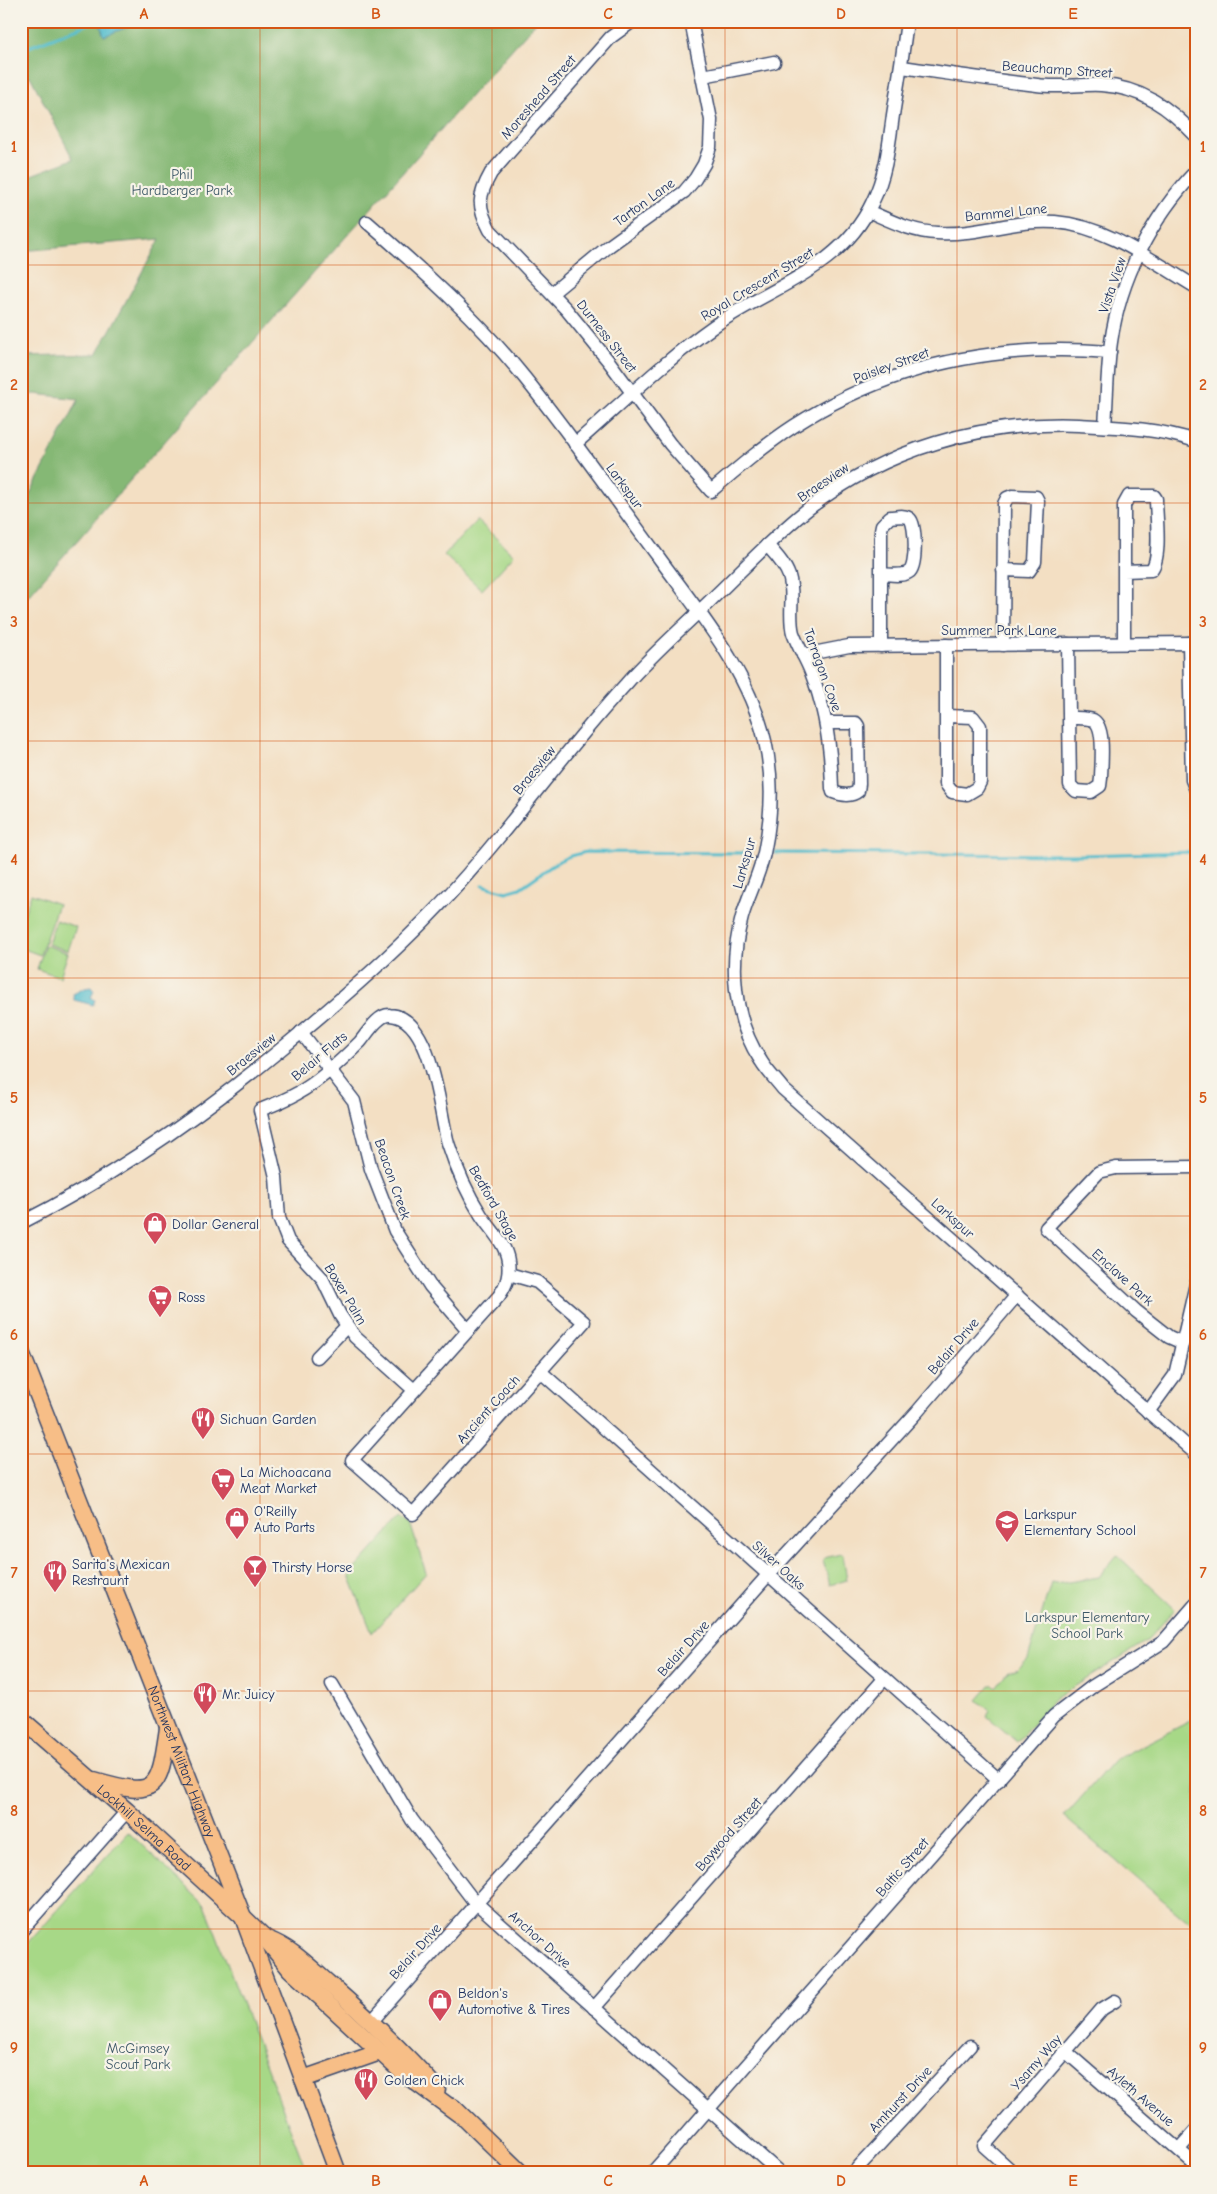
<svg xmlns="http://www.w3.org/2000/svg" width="1217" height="2194" font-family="'Comic Neue',sans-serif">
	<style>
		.green { fill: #a7d887; stroke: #618472 }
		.forest { fill: #85b874; stroke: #507469 }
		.water { fill: #52bdcd; stroke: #367696 }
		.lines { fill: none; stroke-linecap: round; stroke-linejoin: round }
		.stream { stroke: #52bdcd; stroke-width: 3 }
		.minor-casing { stroke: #3b496d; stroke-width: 15 }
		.major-casing { stroke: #3b496d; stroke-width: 19 }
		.minor { stroke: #fff; stroke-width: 12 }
		.major { stroke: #f7be87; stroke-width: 16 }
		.grid { fill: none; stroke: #d45514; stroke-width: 1; stroke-opacity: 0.55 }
		.labels { text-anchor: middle; stroke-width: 4.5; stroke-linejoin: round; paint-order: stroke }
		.street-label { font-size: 14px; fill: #1b2f5e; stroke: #f7f3e8 }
		.park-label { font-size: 14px; fill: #3e5968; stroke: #f7f3e8 }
		.poi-label { font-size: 14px; fill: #1b2f5e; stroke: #f7f3e8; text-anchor: start }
		.neatline { fill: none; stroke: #d45514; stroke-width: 2 }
		.grid-label { font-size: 16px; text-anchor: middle; font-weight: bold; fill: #d45514 }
	</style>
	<rect width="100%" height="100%" fill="#f7f3e8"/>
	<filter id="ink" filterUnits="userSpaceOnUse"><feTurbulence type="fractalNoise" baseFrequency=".02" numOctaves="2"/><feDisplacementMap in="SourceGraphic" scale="10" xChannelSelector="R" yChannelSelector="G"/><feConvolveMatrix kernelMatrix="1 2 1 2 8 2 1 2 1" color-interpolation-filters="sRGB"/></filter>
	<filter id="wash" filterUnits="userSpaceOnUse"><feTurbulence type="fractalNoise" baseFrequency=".0096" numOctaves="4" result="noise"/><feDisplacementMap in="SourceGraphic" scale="20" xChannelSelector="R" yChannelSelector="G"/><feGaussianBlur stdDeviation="1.12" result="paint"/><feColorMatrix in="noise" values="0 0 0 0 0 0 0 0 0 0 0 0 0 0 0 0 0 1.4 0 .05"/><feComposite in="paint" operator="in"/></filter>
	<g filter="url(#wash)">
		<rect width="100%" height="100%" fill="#f3dfc3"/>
		<g class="green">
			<polygon points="477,520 514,555 482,590 444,555"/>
			<polygon points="31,894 58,904 40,955 21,948 21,923"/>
			<polygon points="56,920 76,927 68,951 48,944"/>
			<polygon points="45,945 68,953 60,977 37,969"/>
			<polygon points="401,1518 410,1523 426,1573 372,1633 349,1575"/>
			<polygon points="841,1554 843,1555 847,1580 830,1585 823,1561 824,1558"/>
			<polygon points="1117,1555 1175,1609 1148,1640 1055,1699 1017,1742 987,1716 990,1711 977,1700 992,1683 996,1687 1008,1672 1018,1669 1028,1659 1051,1583 1056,1584 1099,1577"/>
			<polygon points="1196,1718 1196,1928 1064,1817 1114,1760"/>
			<polygon points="128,1832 205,1905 307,2173 21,2173 21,1951"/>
		</g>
		<polygon class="forest" points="21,21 99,21 104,36 140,21 537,21 21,604 21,511 79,399 35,394 21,397 21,356 97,354 160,239 21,251 21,179 73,159 30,76 23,79 21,75"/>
		<g class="water">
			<polygon points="99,21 140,21 141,22 104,36"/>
			<polygon points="91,987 94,991 91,997 95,1000 93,1005 74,1000 73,994 85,988"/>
		</g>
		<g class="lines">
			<g class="stream">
				<polyline points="21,50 96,21"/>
				<polyline points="776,853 1080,855 1196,852"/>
				<polyline points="483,885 506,892 520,888 559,861 570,856 586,852 747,853"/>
			</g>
		</g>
	</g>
	<g filter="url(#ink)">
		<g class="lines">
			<defs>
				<g id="minor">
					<path d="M 633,21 L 611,37 L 491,173 C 478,196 477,206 490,230 L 566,309 L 610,363 L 670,444 L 711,491 C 738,468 765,445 794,426 C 890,364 998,343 1110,352"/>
					<path d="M 901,67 C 946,73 991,80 1037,85 C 1058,88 1080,84 1101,85 C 1141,87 1170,108 1196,136"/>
					<polyline points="703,76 774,62"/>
					<path d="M 868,211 C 891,221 912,232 937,233 C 976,236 1015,219 1055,222 C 1107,226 1152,261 1196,287"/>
					<path d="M 367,222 C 422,270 478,320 524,377 C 571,435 613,496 657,555 C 699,613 748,669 765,741 C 773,776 772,813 765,848 C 761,872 749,893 742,917 C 729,964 733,1019 761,1061 C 767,1071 776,1080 783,1089 L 1196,1454"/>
					<polyline points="552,293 609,246 684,192 695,179 704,164 710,147 711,120 691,21"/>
					<path d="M 1105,426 C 1107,398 1107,370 1111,342 C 1120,279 1151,218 1196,171"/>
					<path d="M 575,444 C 621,404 664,361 714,326 C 769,287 841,270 872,203 C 886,175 889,145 893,115 C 898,84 903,53 907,21"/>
					<path d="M 767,545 C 775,554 785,564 789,576 C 795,594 788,615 793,633 C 798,647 806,659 811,672 C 826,710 831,747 832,788 L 833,792 C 841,795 851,797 858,791 L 859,784 L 858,726 L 856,723 L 826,723"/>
					<path d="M 1124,571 L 1151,570 C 1162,558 1156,515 1156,499 L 1154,496 L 1129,496 L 1124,505 L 1124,643"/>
					<path d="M 881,574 C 888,574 902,577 909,572 C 917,567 916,525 910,519 C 905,514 895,517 890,517 L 882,525 L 881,530 L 881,646"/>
					<polyline points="1189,643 1192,780 1196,790"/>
					<path d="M 1068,644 L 1070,785 L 1076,791 L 1091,792 L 1100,786 L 1101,778 C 1101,765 1106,727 1093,720 C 1086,717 1076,718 1069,718"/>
					<polyline points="946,645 946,784 952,792 967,794 977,788 980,782 980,726 973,717 947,716"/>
					<polyline points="1003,645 1004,504 1007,498 1012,496 1036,497 1038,501 1035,562 1029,571 1003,570"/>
					<polyline points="803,655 849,646 1196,643"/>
					<polyline points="301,1032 354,1101 371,1169 395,1231 430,1286 468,1330"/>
					<path d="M 21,1223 C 114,1176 200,1116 280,1050 C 330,1009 379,967 424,921 C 497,848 556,760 626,684 C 654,652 686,625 716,595 C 746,566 775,535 808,509 C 885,449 981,421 1079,425 C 1119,427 1157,428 1196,441"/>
					<polyline points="1183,1343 1169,1337 1136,1311 1046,1228 1099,1172 1116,1168 1196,1167"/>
					<polyline points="317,1357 347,1326"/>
					<polyline points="541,1372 999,1780"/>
					<path d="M 414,1390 L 355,1337 L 340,1315 L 322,1278 L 288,1241 L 279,1218 L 276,1177 L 260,1110 C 273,1105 286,1100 298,1093 C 320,1081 342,1060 360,1042 C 367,1034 378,1014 390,1015 C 433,1017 439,1112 448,1143 C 456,1168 467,1193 481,1215 C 490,1229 506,1244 508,1261 C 510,1275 507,1284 499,1296 L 352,1460 L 413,1514 L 584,1322 L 537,1282 L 509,1274"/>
					<polyline points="1148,1412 1175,1375 1196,1284"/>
					<polyline points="332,1684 412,1820 473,1900 780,2173"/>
					<polyline points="21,1931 127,1811"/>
					<polyline points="594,2008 884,1679"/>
					<polyline points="372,2021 768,1575 917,1412 1017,1295"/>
					<polyline points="1065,2051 1196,2165"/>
					<polyline points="1179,2149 1196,2130"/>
					<polyline points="652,2173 1054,1716 1093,1686 1163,1642 1196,1604"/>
					<polyline points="853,2173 970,2046"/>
					<polyline points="1014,2173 984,2146 1102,2009 1115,2001"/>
				</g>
				<g id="major">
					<path id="s1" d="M 21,1352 L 243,1917 L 338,2173"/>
					<path id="s2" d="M 21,1719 L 127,1811 L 243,1917 L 265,1938 L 290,1969 L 402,2072 L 459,2114"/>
					<path d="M 94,1780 C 159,1799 159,1789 168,1728"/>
					<path d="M 267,1939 C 293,1949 308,1966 329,1984 C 367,2017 403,2051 437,2089"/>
					<polyline points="303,2079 380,2052"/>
					<polyline points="453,2107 521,2173"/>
				</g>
			</defs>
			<use href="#minor" class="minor-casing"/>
			<use href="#major" class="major-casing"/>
			<use href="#minor" class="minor"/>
			<use href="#major" class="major"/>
		</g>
	</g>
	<path class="grid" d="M 260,21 L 260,2173M 492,21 L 492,2173M 725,21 L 725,2173M 957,21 L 957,2173M 21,265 L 1196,265M 21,503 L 1196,503M 21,741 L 1196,741M 21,978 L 1196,978M 21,1216 L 1196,1216M 21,1454 L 1196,1454M 21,1691 L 1196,1691M 21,1929 L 1196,1929"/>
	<defs>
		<symbol id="shop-pin" viewBox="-11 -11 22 30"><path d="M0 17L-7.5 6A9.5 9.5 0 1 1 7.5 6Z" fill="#d1495b" stroke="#f7f3e8"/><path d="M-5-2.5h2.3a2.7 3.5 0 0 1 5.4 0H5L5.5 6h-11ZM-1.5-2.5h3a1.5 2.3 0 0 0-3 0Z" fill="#fff"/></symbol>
		<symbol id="supermarket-pin" viewBox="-11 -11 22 30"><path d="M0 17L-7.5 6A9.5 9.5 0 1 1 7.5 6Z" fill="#d1495b" stroke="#f7f3e8"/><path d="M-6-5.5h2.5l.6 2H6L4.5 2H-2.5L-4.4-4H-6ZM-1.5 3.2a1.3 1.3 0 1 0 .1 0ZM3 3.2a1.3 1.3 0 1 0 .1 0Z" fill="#fff"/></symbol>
		<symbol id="restaurant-pin" viewBox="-11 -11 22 30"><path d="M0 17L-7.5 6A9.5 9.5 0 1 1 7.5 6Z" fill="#d1495b" stroke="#f7f3e8"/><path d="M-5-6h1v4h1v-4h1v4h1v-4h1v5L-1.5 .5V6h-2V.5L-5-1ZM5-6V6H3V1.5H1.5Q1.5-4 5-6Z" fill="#fff"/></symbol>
		<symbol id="school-pin" viewBox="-11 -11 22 30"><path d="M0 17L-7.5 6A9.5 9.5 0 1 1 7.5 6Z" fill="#d1495b" stroke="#f7f3e8"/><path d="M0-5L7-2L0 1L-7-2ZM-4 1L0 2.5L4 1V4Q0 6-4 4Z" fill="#fff"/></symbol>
		<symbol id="bar-pin" viewBox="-11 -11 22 30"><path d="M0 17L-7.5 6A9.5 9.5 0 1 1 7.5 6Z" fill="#d1495b" stroke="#f7f3e8"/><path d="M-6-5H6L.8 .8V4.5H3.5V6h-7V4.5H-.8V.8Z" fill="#fff"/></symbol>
	</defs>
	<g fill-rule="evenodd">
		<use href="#shop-pin" x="141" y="1210" width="28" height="38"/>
		<use href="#supermarket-pin" x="146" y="1283" width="28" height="38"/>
		<use href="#restaurant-pin" x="189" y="1405" width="28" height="38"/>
		<use href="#supermarket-pin" x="209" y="1466" width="28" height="38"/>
		<use href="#shop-pin" x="223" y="1505" width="28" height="38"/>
		<use href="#school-pin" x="993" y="1508" width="28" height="38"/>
		<use href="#bar-pin" x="241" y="1553" width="28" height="38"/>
		<use href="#restaurant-pin" x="41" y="1558" width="28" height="38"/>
		<use href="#restaurant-pin" x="191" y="1680" width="28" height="38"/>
		<use href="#shop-pin" x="426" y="1987" width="28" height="38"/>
		<use href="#restaurant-pin" x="352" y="2066" width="28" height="38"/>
	</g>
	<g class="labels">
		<g class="street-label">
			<text transform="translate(1057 69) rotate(4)" y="5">Beauchamp Street</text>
			<text transform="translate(538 97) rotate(-49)" y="5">Moreshead Street</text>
			<text transform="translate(644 202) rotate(-36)" y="5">Tarton Lane</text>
			<text transform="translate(1006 212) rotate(-6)" y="5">Bammel Lane</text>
			<text transform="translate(757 284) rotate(-31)" y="5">Royal Crescent Street</text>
			<text transform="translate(1112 285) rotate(-71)" y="5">Vista View</text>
			<text transform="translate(607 336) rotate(52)" y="5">Durness Street</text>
			<text transform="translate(891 365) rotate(-20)" y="5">Paisley Street</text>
			<text transform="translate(823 482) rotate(-34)" y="5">Braesview</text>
			<text transform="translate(625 486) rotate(54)" y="5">Larkspur</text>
			<text x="999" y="635">Summer Park Lane</text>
			<text transform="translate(823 670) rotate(70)" y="5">Tarragon Cove</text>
			<text transform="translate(534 770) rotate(-51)" y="5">Braesview</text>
			<text transform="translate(744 863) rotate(-74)" y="5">Larkspur</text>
			<text transform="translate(251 1054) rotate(-39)" y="5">Braesview</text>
			<text transform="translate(319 1056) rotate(-40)" y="5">Belair Flats</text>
			<text transform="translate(393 1179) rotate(71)" y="5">Beacon Creek</text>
			<text transform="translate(494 1203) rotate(60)" y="5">Bedford Stage</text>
			<text transform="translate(953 1218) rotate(42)" y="5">Larkspur</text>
			<text transform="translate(1123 1277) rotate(42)" y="5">Enclave Park</text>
			<text transform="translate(346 1294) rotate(59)" y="5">Boxer Palm</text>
			<text transform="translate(953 1346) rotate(-49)" y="5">Belair Drive</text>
			<text transform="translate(488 1409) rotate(-48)" y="5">Ancient Coach</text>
			<text transform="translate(779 1565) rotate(42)" y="5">Silver Oaks</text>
			<text transform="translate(683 1648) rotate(-48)" y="5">Belair Drive</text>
			<text dy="5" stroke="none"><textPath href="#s1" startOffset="440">Northwest Military Highway</textPath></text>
			<text dy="5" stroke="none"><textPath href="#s2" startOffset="164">Lockhill Selma Road</textPath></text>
			<text transform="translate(728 1834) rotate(-49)" y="5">Baywood Street</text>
			<text transform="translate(902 1867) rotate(-49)" y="5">Baltic Street</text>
			<text transform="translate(540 1939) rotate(42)" y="5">Anchor Drive</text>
			<text transform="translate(415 1951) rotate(-48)" y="5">Belair Drive</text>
			<text transform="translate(1036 2062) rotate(-49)" y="5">Ysamy Way</text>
			<text transform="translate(1141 2096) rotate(41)" y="5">Ayleth Avenue</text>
			<text transform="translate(900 2099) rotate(-47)" y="5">Amhurst Drive</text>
		</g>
		<g class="park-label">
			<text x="182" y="179">Phil<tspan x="182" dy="16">Hardberger Park</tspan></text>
			<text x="1087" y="1622">Larkspur Elementary<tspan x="1087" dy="16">School Park</tspan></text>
			<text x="138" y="2053">McGimsey<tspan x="138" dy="16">Scout Park</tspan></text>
		</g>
		<g class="poi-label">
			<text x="172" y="1229">Dollar General</text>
			<text x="178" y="1302">Ross</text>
			<text x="220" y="1424">Sichuan Garden</text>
			<text x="240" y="1477">La Michoacana<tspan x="240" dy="16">Meat Market</tspan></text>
			<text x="254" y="1516">O'Reilly<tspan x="254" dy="16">Auto Parts</tspan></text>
			<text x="1024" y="1519">Larkspur<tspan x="1024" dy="16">Elementary School</tspan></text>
			<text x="72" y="1569">Sarita's Mexican<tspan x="72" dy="16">Restraunt</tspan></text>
			<text x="272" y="1572">Thirsty Horse</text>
			<text x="222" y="1699">Mr. Juicy</text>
			<text x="458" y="1998">Beldon's<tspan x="458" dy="16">Automotive &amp; Tires</tspan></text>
			<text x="384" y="2085">Golden Chick</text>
		</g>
	</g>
	<rect width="1217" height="2194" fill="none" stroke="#f7f3e8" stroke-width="55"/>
	<rect x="28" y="28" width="1162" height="2138" class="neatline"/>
	<g class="grid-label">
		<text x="144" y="19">A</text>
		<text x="376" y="19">B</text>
		<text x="608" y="19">C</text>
		<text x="841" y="19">D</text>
		<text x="1073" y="19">E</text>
		<text x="14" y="152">1</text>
		<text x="1203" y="152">1</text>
		<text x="14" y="390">2</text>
		<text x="1203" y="390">2</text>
		<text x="14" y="627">3</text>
		<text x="1203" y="627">3</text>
		<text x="14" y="865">4</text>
		<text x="1203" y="865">4</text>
		<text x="14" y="1103">5</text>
		<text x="1203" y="1103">5</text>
		<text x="14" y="1340">6</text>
		<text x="1203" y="1340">6</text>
		<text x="14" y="1578">7</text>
		<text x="1203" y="1578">7</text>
		<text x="14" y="1816">8</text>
		<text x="1203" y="1816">8</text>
		<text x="14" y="2053">9</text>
		<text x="1203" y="2053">9</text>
		<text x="144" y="2186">A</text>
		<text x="376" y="2186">B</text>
		<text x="608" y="2186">C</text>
		<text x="841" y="2186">D</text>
		<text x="1073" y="2186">E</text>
	</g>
</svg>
